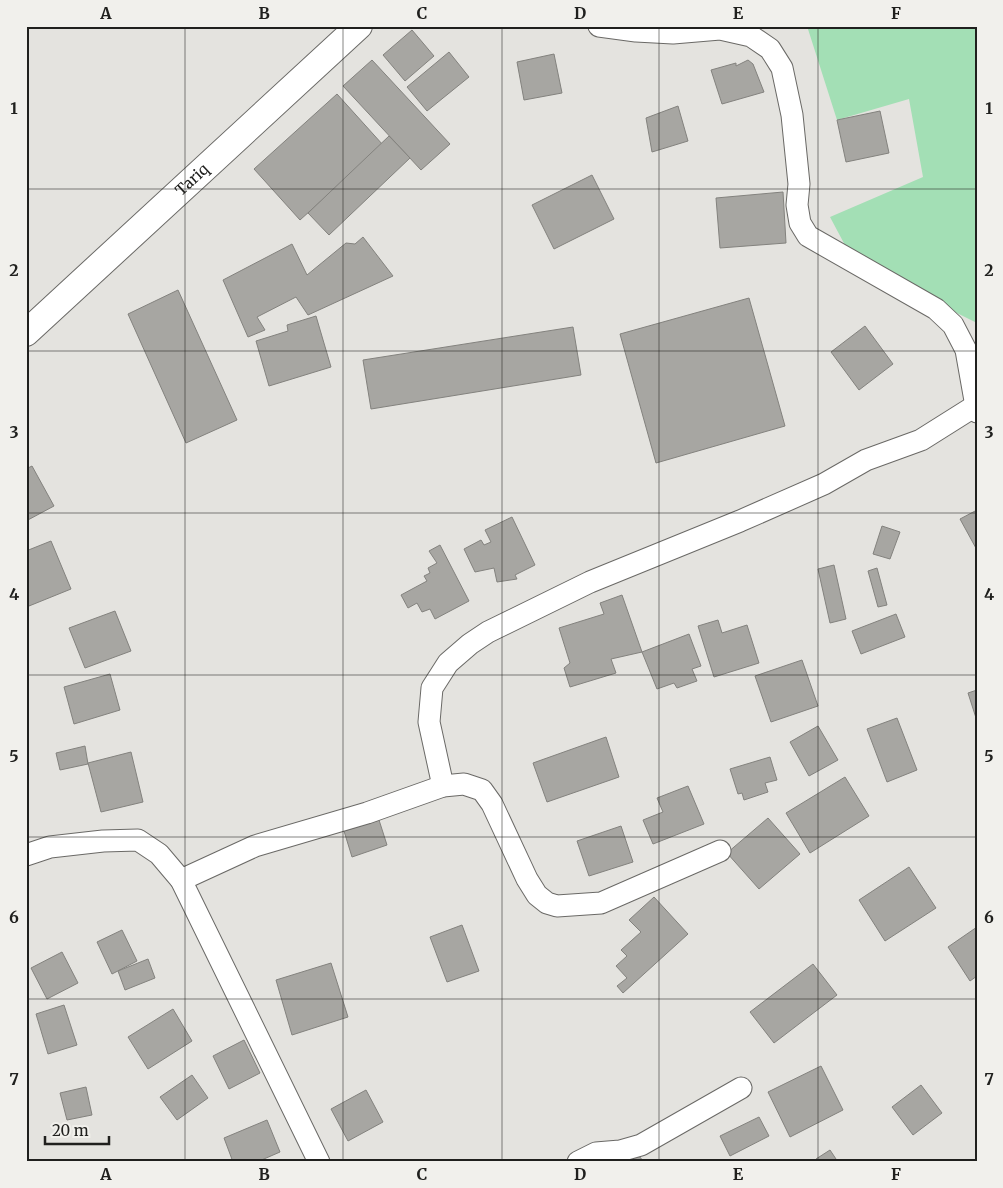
<svg xmlns="http://www.w3.org/2000/svg" width="1003" height="1188" font-family="Merriweather,serif">
	<style>
		.green { fill: #a3dfb5 }
		.building { fill: #a7a6a2; stroke: #83827e }
		.lines { fill: none; stroke-linecap: round; stroke-linejoin: round }
		.minor-casing { stroke: #6a6966; stroke-width: 23 }
		.major-casing { stroke: #6a6966; stroke-width: 28 }
		.minor { stroke: #fff; stroke-width: 21 }
		.major { stroke: #fff; stroke-width: 26 }
		.grid { fill: none; stroke: #20201e; stroke-width: 1; stroke-opacity: 0.55 }
		.labels { text-anchor: middle; stroke-width: 4; stroke-linejoin: round; paint-order: stroke }
		.street-label { font-size: 15px; fill: #20201e; stroke: #f1f0ec }
		.neatline { fill: none; stroke: #20201e; stroke-width: 2 }
		.grid-label { font-size: 16px; text-anchor: middle; font-weight: bold; fill: #20201e }
	</style>
	<rect width="100%" height="100%" fill="#e4e3df"/>
	<polygon class="green" points="807,26 977,26 977,323 854,262 830,217 923,177 909,99 837,120"/>
	<g class="building">
		<polygon points="412,30 434,56 405,81 383,55"/>
		<polygon points="449,52 469,77 427,111 407,87"/>
		<polygon points="554,54 562,93 524,100 517,62"/>
		<polygon points="372,60 450,144 421,170 343,86"/>
		<polygon points="748,60 753,64 764,92 722,104 711,70 736,63 736,66"/>
		<polygon points="337,94 383,145 300,220 254,169"/>
		<polygon points="678,106 688,141 652,152 646,118"/>
		<polygon points="880,111 889,153 846,162 837,120"/>
		<polygon points="389,136 410,158 329,235 308,213"/>
		<polygon points="592,175 614,219 554,249 532,205"/>
		<polygon points="783,192 786,243 720,248 716,198"/>
		<polygon points="363,237 393,276 308,315 296,297 257,317 265,330 248,337 223,280 292,244 307,275 346,243 355,244"/>
		<polygon points="178,290 237,420 186,443 128,314"/>
		<polygon points="749,298 785,426 656,463 620,334"/>
		<polygon points="316,316 331,367 269,386 256,341 288,331 287,325"/>
		<polygon points="865,326 893,364 859,390 831,352"/>
		<polygon points="573,327 581,375 371,409 363,360"/>
		<polygon points="32,466 54,506 26,521 26,469"/>
		<polygon points="977,510 977,550 960,519"/>
		<polygon points="512,517 535,565 515,575 517,579 497,582 494,568 475,572 464,549 481,540 484,545 491,542 485,530"/>
		<polygon points="882,526 900,532 890,559 873,554"/>
		<polygon points="51,541 71,589 29,606 26,598 26,551"/>
		<polygon points="440,545 469,601 435,619 430,609 422,612 417,603 408,608 401,595 427,581 424,576 430,573 428,568 437,563 429,551"/>
		<polygon points="834,565 846,619 830,623 818,569"/>
		<polygon points="877,568 887,605 878,607 868,571"/>
		<polygon points="622,595 642,652 611,659 616,673 570,687 564,668 570,663 559,628 604,614 600,603"/>
		<polygon points="115,611 131,651 85,668 69,628"/>
		<polygon points="896,614 905,637 861,654 852,631"/>
		<polygon points="718,620 722,633 747,625 759,663 714,677 698,626"/>
		<polygon points="689,634 701,666 692,669 697,681 677,688 674,683 657,689 642,652"/>
		<polygon points="802,660 818,706 771,722 755,676"/>
		<polygon points="110,674 120,710 74,724 64,687"/>
		<polygon points="977,690 977,721 968,693"/>
		<polygon points="897,718 917,770 887,782 867,729"/>
		<polygon points="818,726 838,760 809,776 790,742"/>
		<polygon points="606,737 619,777 547,802 533,763"/>
		<polygon points="85,746 88,764 60,770 56,753"/>
		<polygon points="131,752 143,802 101,812 88,763"/>
		<polygon points="770,757 777,780 765,783 768,792 744,800 742,793 738,794 730,769"/>
		<polygon points="845,777 869,816 810,853 786,813"/>
		<polygon points="688,786 704,824 653,844 643,820 663,812 657,798"/>
		<polygon points="768,818 800,854 759,889 727,853"/>
		<polygon points="379,820 387,845 352,857 344,831"/>
		<polygon points="621,826 633,862 589,876 577,841"/>
		<polygon points="909,867 936,908 885,941 859,900"/>
		<polygon points="654,897 688,934 623,993 617,986 627,978 616,966 627,956 621,950 641,932 629,920"/>
		<polygon points="462,925 479,971 447,982 430,937"/>
		<polygon points="977,927 977,976 970,981 948,947"/>
		<polygon points="122,930 137,961 112,974 97,942"/>
		<polygon points="62,952 78,983 47,999 31,968"/>
		<polygon points="148,959 155,978 125,990 118,971"/>
		<polygon points="331,963 348,1017 292,1035 276,980"/>
		<polygon points="813,964 837,995 774,1043 750,1012"/>
		<polygon points="64,1005 77,1045 48,1054 36,1014"/>
		<polygon points="173,1009 192,1041 148,1069 128,1037"/>
		<polygon points="244,1040 260,1073 229,1089 213,1056"/>
		<polygon points="821,1066 843,1110 790,1137 768,1092"/>
		<polygon points="192,1075 208,1098 177,1120 160,1097"/>
		<polygon points="921,1085 942,1113 913,1135 892,1107"/>
		<polygon points="86,1087 92,1115 67,1120 60,1093"/>
		<polygon points="366,1090 383,1122 348,1141 331,1109"/>
		<polygon points="759,1117 769,1136 730,1156 720,1136"/>
		<polygon points="267,1120 280,1152 257,1162 233,1162 224,1138"/>
		<polygon points="628,1143 644,1162 607,1162"/>
		<polygon points="830,1150 838,1162 817,1162 816,1159"/>
	</g>
	<g class="lines">
		<defs>
			<g id="minor">
				<polyline points="599,26 636,31 673,33 720,29 751,36 770,49 782,68 792,115 799,184 797,205 800,223 808,236 936,309 953,325 966,350 977,412"/>
				<polyline points="443,786 429,722 432,688 448,663 470,644 488,632 590,582 740,521 824,484 866,460 921,440 975,406"/>
				<polyline points="26,855 50,847 103,841 138,840 159,854 181,880 319,1162"/>
				<polyline points="181,880 255,846 367,813 443,786 464,784 482,790 492,804 527,879 537,895 547,903 557,906 601,903 720,851"/>
				<polyline points="578,1162 596,1153 620,1151 641,1145 741,1088"/>
			</g>
			<g id="major">
				<path id="s1" d="M 26,333 L 359,26"/>
			</g>
		</defs>
		<use href="#minor" class="minor-casing"/>
		<use href="#major" class="major-casing"/>
		<use href="#minor" class="minor"/>
		<use href="#major" class="major"/>
	</g>
	<path class="grid" d="M 185,26 L 185,1162M 343,26 L 343,1162M 502,26 L 502,1162M 659,26 L 659,1162M 818,26 L 818,1162M 26,189 L 977,189M 26,351 L 977,351M 26,513 L 977,513M 26,675 L 977,675M 26,837 L 977,837M 26,999 L 977,999"/>
	<g class="labels">
		<g class="street-label">
			<text dy="5" stroke="none"><textPath href="#s1" startOffset="226">Tariq</textPath></text>
		</g>
	</g>
	<rect width="1003" height="1188" fill="none" stroke="#f1f0ec" stroke-width="55"/>
	<path d="M45 1136v8h64v-8" fill="none" stroke="#20201e" stroke-width="2.5"/>
	<text x="52" y="1136" font-size="15" fill="#20201e" stroke="#f1f0ec" stroke-width="4" paint-order="stroke">20 m</text>
	<rect x="28" y="28" width="948" height="1132" class="neatline"/>
	<g class="grid-label">
		<text x="106" y="19">A</text>
		<text x="264" y="19">B</text>
		<text x="422" y="19">C</text>
		<text x="580" y="19">D</text>
		<text x="738" y="19">E</text>
		<text x="896" y="19">F</text>
		<text x="14" y="114">1</text>
		<text x="989" y="114">1</text>
		<text x="14" y="276">2</text>
		<text x="989" y="276">2</text>
		<text x="14" y="438">3</text>
		<text x="989" y="438">3</text>
		<text x="14" y="600">4</text>
		<text x="989" y="600">4</text>
		<text x="14" y="762">5</text>
		<text x="989" y="762">5</text>
		<text x="14" y="923">6</text>
		<text x="989" y="923">6</text>
		<text x="14" y="1085">7</text>
		<text x="989" y="1085">7</text>
		<text x="106" y="1180">A</text>
		<text x="264" y="1180">B</text>
		<text x="422" y="1180">C</text>
		<text x="580" y="1180">D</text>
		<text x="738" y="1180">E</text>
		<text x="896" y="1180">F</text>
	</g>
</svg>
